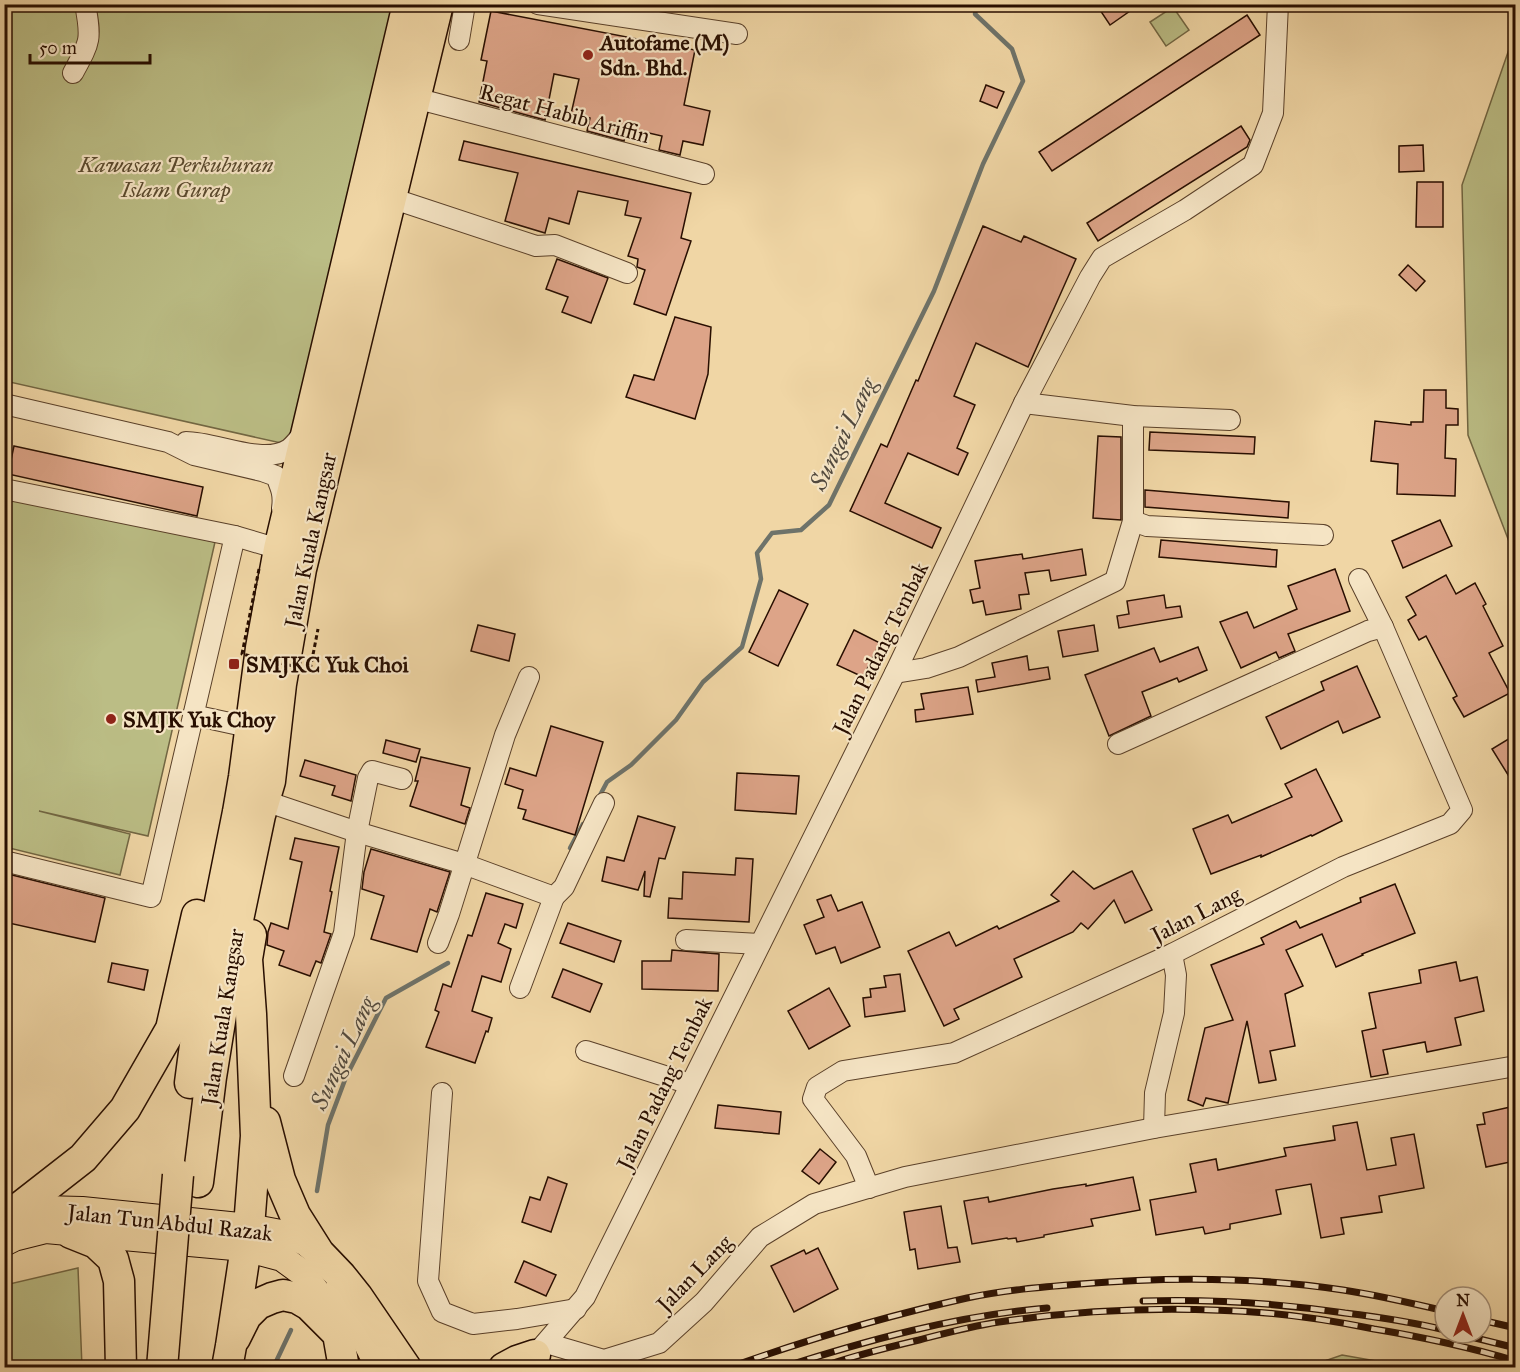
<svg xmlns="http://www.w3.org/2000/svg" width="1520" height="1372" font-family="'IM FELL Great Primer',serif">
	<style>
		.green { fill: #bbbd85; stroke: #726642; stroke-width: 1.5 }
		.lines { fill: none; stroke-linecap: round; stroke-linejoin: round }
		.stream { stroke: #6e736a; stroke-width: 4.5 }
		.building { fill: #dda488; stroke: #280e00; stroke-width: 1.5 }
		.minor-casing { stroke: #5a4029; stroke-width: 22 }
		.major-casing { stroke: #280e00; stroke-width: 28 }
		.highway-casing { stroke: #280e00; stroke-width: 33 }
		.minor { stroke: #f5e4c4; stroke-width: 20 }
		.major { stroke: #f0d6a5; stroke-width: 26 }
		.highway { stroke: #f0d6a5; stroke-width: 30 }
		.rail-casing { stroke: #280e00; stroke-width: 7 }
		.rail { stroke: #f5e4c4; stroke-width: 4.5; stroke-dasharray: 14; stroke-linecap: butt }
		.highway-bridge-casing { stroke: #280e00; stroke-width: 33; stroke-linecap: butt }
		.path-bridge { stroke: #280e00; stroke-width: 3; stroke-dasharray: 4.5 3; stroke-linecap: butt }
		.highway-bridge { stroke: #f0d6a5; stroke-width: 30 }
		.poi-dot { fill: #8f2418; stroke: #f5e4c4; stroke-width: 2 }
		.labels { text-anchor: middle; stroke-width: 4.5; stroke-linejoin: round; paint-order: stroke }
		.poi-label { font-size: 22px; font-weight: bold; fill: #280e00; stroke: #f5e4c4; text-anchor: start }
		.street-label { font-size: 22px; fill: #280e00; stroke: #f5e4c4 }
		.park-label { font-size: 22px; font-style: italic; fill: #5b4b2f; stroke: #f5e4c4 }
		.water-label { font-size: 24px; font-style: italic; fill: #51493e; stroke: #f5e4c4 }
	</style>
	<rect width="100%" height="100%" fill="#f0d6a5"/>
	<filter id="stains"><feTurbulence type="fractalNoise" baseFrequency=".00333" numOctaves="4"/><feColorMatrix values="0 0 0 0 .2 0 0 0 0 .09 0 0 0 0 .02 0 0 0 .5 -.17"/></filter>
	<radialGradient id="worn" r=".72"><stop offset=".6" stop-color="#630" stop-opacity="0"/><stop offset="1" stop-color="#630" stop-opacity=".3"/></radialGradient>
	<g class="green">
		<polygon points="5,5 393,5 292,431 281,443 5,381"/>
		<polygon points="1173,7 1189,30 1166,46 1150,22"/>
		<polygon points="1515,32 1515,557 1468,435 1462,185"/>
		<polygon points="6,495 215,542 148,836 39,811 130,834 120,875 5,847 4,503"/>
		<polygon points="78,1268 82,1367 5,1367 5,1285"/>
		<polygon points="1342,1355 1410,1367 1307,1367"/>
	</g>
	<g class="lines">
		<g class="stream">
			<polyline points="598,799 607,782 631,765 676,720 703,682 742,647 761,579 757,553 772,533 801,530 829,505 934,291 983,164 1023,81 1012,49 975,14 977,4"/>
			<polyline points="570,848 583,824"/>
			<polyline points="317,1191 328,1125 346,1077 386,998 448,963"/>
			<polyline points="273,1368 291,1330"/>
		</g>
	</g>
	<g class="building">
		<polygon points="1096,4 1140,4 1110,25"/>
		<polygon points="491,11 695,50 684,105 710,111 703,145 683,141 680,155 659,150 662,136 627,128 624,141 587,131 590,118 571,114 579,79 554,74 545,120 479,102 487,61 481,60"/>
		<polygon points="1247,15 1260,35 1052,171 1039,152"/>
		<polygon points="986,85 1004,92 997,108 980,101"/>
		<polygon points="1241,126 1250,140 1247,147 1098,241 1087,223"/>
		<polygon points="464,141 537,158 691,193 681,238 691,241 666,315 634,304 645,270 637,267 638,259 628,256 641,218 625,215 628,201 578,191 569,224 549,218 545,233 505,221 518,173 459,160"/>
		<polygon points="1423,145 1424,171 1399,172 1399,146"/>
		<polygon points="1417,182 1443,182 1443,227 1416,227"/>
		<polygon points="983,226 1021,242 1024,236 1076,259 1028,367 976,343 954,396 975,405 957,448 968,453 958,475 908,453 885,503 941,528 932,548 850,511 881,444 887,447 916,380 918,381"/>
		<polygon points="557,259 608,278 591,323 562,312 568,297 546,289"/>
		<polygon points="1408,265 1425,281 1416,291 1399,275"/>
		<polygon points="675,317 711,327 708,374 695,419 626,397 634,375 654,380"/>
		<polygon points="1424,390 1446,390 1446,408 1458,409 1458,425 1446,425 1445,458 1456,459 1455,496 1397,494 1398,464 1371,461 1375,421 1411,425 1411,422 1423,422"/>
		<polygon points="1150,432 1255,437 1254,454 1149,450"/>
		<polygon points="1098,436 1121,437 1121,520 1093,518"/>
		<polygon points="14,446 203,487 197,516 8,474"/>
		<polygon points="1145,490 1289,502 1288,518 1145,507"/>
		<polygon points="1440,520 1452,546 1403,568 1392,541"/>
		<polygon points="1161,540 1277,550 1276,567 1159,557"/>
		<polygon points="1082,549 1086,575 1051,581 1049,570 1025,573 1029,594 1019,595 1021,609 986,615 983,601 973,603 970,590 980,588 975,561 1022,554 1023,559"/>
		<polygon points="1335,569 1350,611 1288,634 1295,651 1279,658 1276,652 1241,668 1220,622 1247,612 1254,628 1297,609 1288,586"/>
		<polygon points="1446,575 1456,594 1475,583 1486,604 1483,606 1503,646 1489,653 1510,693 1464,717 1453,698 1457,696 1426,636 1419,640 1408,620 1416,615 1406,597"/>
		<polygon points="779,590 808,604 778,666 749,652"/>
		<polygon points="1164,595 1166,608 1180,606 1182,617 1119,628 1117,616 1129,614 1127,601"/>
		<polygon points="478,625 515,634 509,661 471,651"/>
		<polygon points="1094,625 1098,651 1063,657 1058,631"/>
		<polygon points="854,630 880,643 863,677 837,665"/>
		<polygon points="1198,647 1207,670 1179,682 1177,678 1142,692 1151,716 1109,736 1085,675 1154,648 1160,662"/>
		<polygon points="1027,656 1029,670 1048,667 1050,679 978,692 976,680 995,677 992,663"/>
		<polygon points="1357,666 1380,717 1343,733 1338,721 1281,749 1266,717 1324,690 1321,682"/>
		<polygon points="968,687 973,714 916,722 915,710 924,709 921,694"/>
		<polygon points="551,726 603,742 575,835 523,819 526,810 518,808 523,790 505,784 510,768 536,776"/>
		<polygon points="1515,735 1515,786 1492,749"/>
		<polygon points="386,740 420,749 416,762 383,753"/>
		<polygon points="421,757 470,768 461,805 470,808 465,824 410,806 418,781 415,781"/>
		<polygon points="305,760 356,775 351,801 332,795 335,786 300,776"/>
		<polygon points="1316,769 1342,821 1312,836 1311,835 1261,857 1261,855 1211,874 1193,829 1228,815 1232,823 1292,797 1285,784"/>
		<polygon points="737,773 799,776 796,814 735,810"/>
		<polygon points="638,816 675,827 665,859 659,858 650,897 644,896 645,871 638,890 602,881 607,857 624,861"/>
		<polygon points="295,838 339,847 330,891 332,892 324,932 331,934 321,963 316,961 310,976 279,965 284,951 267,945 268,932 271,923 288,929 302,862 290,859"/>
		<polygon points="371,849 450,872 437,912 430,909 417,952 371,939 384,896 362,889 364,872"/>
		<polygon points="736,858 753,859 749,922 668,918 669,898 682,899 683,872 735,875"/>
		<polygon points="1073,871 1094,889 1132,871 1152,910 1125,923 1114,900 1088,929 1081,923 1073,932 1014,959 1022,977 954,1009 959,1019 944,1026 908,951 949,932 956,946 997,926 999,929 1059,901 1051,895"/>
		<polygon points="4,873 105,898 95,942 4,922"/>
		<polygon points="1395,884 1415,933 1362,954 1363,955 1336,967 1322,934 1286,950 1303,986 1285,994 1295,1046 1270,1051 1276,1080 1259,1083 1247,1021 1228,1103 1206,1098 1203,1106 1188,1100 1205,1028 1233,1020 1211,965 1264,944 1261,938 1296,921 1300,928 1361,902 1360,898"/>
		<polygon points="486,893 523,904 516,928 505,924 498,943 511,949 501,982 482,976 472,1011 492,1018 488,1032 486,1031 475,1063 426,1047 439,1012 435,1010 443,984 451,987 468,935 472,936"/>
		<polygon points="831,895 838,911 862,902 880,947 841,963 835,947 816,954 804,925 824,917 817,900"/>
		<polygon points="568,923 621,941 614,962 560,943"/>
		<polygon points="672,950 719,954 718,991 642,989 642,961 671,961"/>
		<polygon points="1456,962 1460,981 1477,977 1484,1011 1455,1018 1461,1045 1427,1052 1425,1042 1383,1050 1388,1074 1371,1077 1362,1031 1376,1028 1369,993 1421,983 1419,970"/>
		<polygon points="112,963 148,970 144,990 108,982"/>
		<polygon points="563,969 602,984 590,1012 552,997"/>
		<polygon points="900,974 905,1011 865,1017 863,998 871,997 870,989 886,987 884,976"/>
		<polygon points="829,988 850,1026 809,1049 788,1011"/>
		<polygon points="718,1105 781,1112 779,1134 715,1128"/>
		<polygon points="1515,1106 1515,1148 1512,1148 1515,1161 1486,1167 1477,1125 1485,1124 1483,1113"/>
		<polygon points="1357,1122 1367,1170 1396,1165 1391,1138 1414,1134 1424,1188 1379,1196 1382,1212 1341,1218 1344,1234 1321,1238 1311,1184 1276,1190 1281,1214 1230,1224 1230,1229 1205,1234 1203,1227 1156,1235 1150,1200 1196,1192 1190,1164 1216,1159 1218,1170 1286,1156 1284,1148 1335,1140 1333,1126"/>
		<polygon points="820,1149 836,1162 819,1184 802,1171"/>
		<polygon points="548,1177 567,1184 551,1232 522,1222 530,1197 540,1200"/>
		<polygon points="1133,1177 1140,1210 1091,1219 1093,1226 1044,1235 1044,1237 1017,1242 1016,1238 1008,1239 1007,1238 972,1244 964,1201 988,1197 989,1202 1053,1189 1086,1184 1086,1186"/>
		<polygon points="941,1206 948,1248 957,1247 960,1262 918,1269 915,1249 910,1250 904,1212"/>
		<polygon points="818,1248 838,1289 794,1312 771,1266 804,1250 806,1254"/>
		<polygon points="524,1261 556,1275 546,1296 515,1282"/>
	</g>
	<g class="lines">
		<defs>
			<g id="minor">
				<polyline points="538,4 737,34"/>
				<polyline points="459,40 465,4"/>
				<path d="M 73,73 C 90,42 92,40 85,4"/>
				<polyline points="415,98 704,174"/>
				<polyline points="391,198 536,246 555,245 627,273"/>
				<polyline points="1024,403 1133,416 1230,420"/>
				<path d="M 4,404 L 168,442 L 194,455 L 262,471 L 276,476 C 281,488 284,495 282,508"/>
				<path d="M 186,442 C 216,442 263,466 289,449 C 295,445 300,437 305,431"/>
				<polyline points="4,489 235,536 151,897 4,861"/>
				<polyline points="1133,521 1147,526 1323,535"/>
				<polyline points="235,536 279,549"/>
				<polyline points="895,673 926,668 959,657 1115,581 1133,521 1133,416"/>
				<polyline points="193,715 239,725"/>
				<polyline points="1118,744 1368,631 1383,627"/>
				<polyline points="274,804 357,832 464,864 554,897 564,887 604,803"/>
				<polyline points="686,940 760,944"/>
				<polyline points="438,943 449,914 505,735 529,677"/>
				<polyline points="520,988 554,897"/>
				<polyline points="586,1051 690,1084"/>
				<polyline points="294,1076 344,933 357,832 368,778 372,771 402,779"/>
				<polyline points="442,1093 428,1281 442,1312 473,1324 517,1319 576,1309"/>
				<polyline points="1154,1128 1155,1093 1174,1013 1176,975 1172,954"/>
				<polyline points="869,1188 856,1156 813,1099 817,1087 843,1071 954,1053 1172,954 1343,867 1450,824 1462,810 1383,627 1359,579"/>
				<polyline points="546,1343 604,1360 659,1343 704,1302 760,1237 814,1204 905,1177 1154,1128 1516,1066"/>
				<polyline points="535,1355 585,1297 895,673 1024,403 1090,277 1102,258 1185,210 1253,165 1273,113 1278,4"/>
			</g>
			<g id="major">
				<polyline points="9,1216 42,1209 82,1210 249,1227 286,1234 306,1243 320,1255"/>
				<polyline points="4,1243 14,1238 46,1230 245,1248 282,1258 304,1274 319,1295 332,1322"/>
				<polyline points="339,1287 379,1368"/>
			</g>
			<g id="highway">
				<polyline points="190,1083 202,992 238,812 244,777 261,648 279,549 408,4"/>
				<polyline points="265,1122 280,1180 295,1215 319,1253 341,1276 357,1296 406,1368"/>
				<polyline points="198,1182 211,1077 231,953 260,815 270,781 281,684 301,569 438,4"/>
				<polyline points="10,1215 83,1158 125,1109 171,1029 197,915"/>
				<polyline points="71,1233 96,1243 113,1259 119,1281 121,1368"/>
				<polyline points="235,1338 246,1316 258,1304 272,1298 283,1295 297,1298 309,1305 338,1334 344,1368"/>
				<polyline points="227,1368 231,1346 249,1227 256,1136 251,1014 247,959 251,935"/>
				<polyline points="504,1368 517,1361 535,1355"/>
			</g>
		</defs>
		<use href="#minor" class="minor-casing"/>
		<use href="#major" class="major-casing"/>
		<use href="#highway" class="highway-casing"/>
		<use href="#minor" class="minor"/>
		<use href="#major" class="major"/>
		<use href="#highway" class="highway"/>
		<defs>
			<g id="rail">
				<path d="M 1143,1301 C 1211,1299 1277,1303 1345,1313 C 1378,1317 1412,1322 1445,1330"/>
				<polyline points="1481,1320 1516,1328"/>
				<polyline points="1455,1333 1516,1348"/>
				<path d="M 728,1368 C 806,1340 886,1316 967,1298 C 1004,1290 1042,1287 1080,1284 C 1166,1277 1257,1277 1343,1290 C 1377,1295 1411,1303 1445,1311"/>
				<path d="M 781,1368 C 867,1340 956,1316 1047,1308"/>
				<path d="M 819,1368 C 852,1356 885,1348 919,1340 C 946,1333 972,1326 999,1322 C 1087,1309 1178,1306 1266,1313 C 1302,1316 1339,1322 1374,1329 C 1422,1337 1469,1347 1516,1361"/>
			</g>
		</defs>
		<use href="#rail" class="rail-casing"/>
		<use href="#rail" class="rail"/>
		<defs>
			<polyline id="highway-bridge" points="162,1368 178,1175"/>
		</defs>
		<use href="#highway-bridge" class="highway-bridge-casing"/>
		<polyline class="path-bridge" points="259,569 242,654 310,670 318,629"/>
		<use href="#highway-bridge" class="highway-bridge"/>
	</g>
	<g class="poi-dot">
		<circle cx="588" cy="55" r="6"/>
		<rect x="228" y="658" width="12" height="12" rx="3"/>
		<circle cx="111" cy="719" r="6"/>
	</g>
	<g class="labels">
		<g class="poi-label">
			<text x="600" y="50">Autofame (M)<tspan x="600" dy="25">Sdn. Bhd.</tspan></text>
			<text x="246" y="672">SMJKC Yuk Choi</text>
			<text x="123" y="727">SMJK Yuk Choy</text>
		</g>
		<g class="street-label">
			<text transform="translate(565 113) rotate(15)" y="8">Regat Habib Ariffin</text>
			<text transform="translate(310 540) rotate(-78)" y="8">Jalan Kuala Kangsar</text>
			<text transform="translate(880 648) rotate(-64)" y="8">Jalan Padang Tembak</text>
			<text transform="translate(1196 914) rotate(-27)" y="8">Jalan Lang</text>
			<text transform="translate(222 1017) rotate(-81)" y="8">Jalan Kuala Kangsar</text>
			<text transform="translate(664 1083) rotate(-64)" y="8">Jalan Padang Tembak</text>
			<text transform="translate(170 1222) rotate(6)" y="8">Jalan Tun Abdul Razak</text>
			<text transform="translate(694 1273) rotate(-46)" y="8">Jalan Lang</text>
		</g>
		<g class="park-label">
			<text x="176" y="172">Kawasan Perkuburan<tspan x="176" dy="25">Islam Gurap</tspan></text>
		</g>
		<g class="water-label">
			<text transform="translate(843 434) rotate(-64)" y="8">Sungai Lang</text>
			<text transform="translate(343 1053) rotate(-65)" y="8">Sungai Lang</text>
		</g>
	</g>
	<rect width="1520" height="1372" fill="none" stroke="#f0d6a5" stroke-width="24"/>
	<rect x="6" y="6" width="1508" height="1360" fill="none" stroke="#280e00" stroke-width="3"/>
	<rect x="12" y="12" width="1496" height="1348" fill="none" stroke="#280e00" stroke-width="1.5"/>
	<g transform="translate(1463 1315)"><circle r="28" fill="#f5e4c4" stroke="#a38e76" stroke-width="1.5"/>
	<path d="M0-4.5L10 22L0 15L-10 22Z" fill="#8f2418"/>
	<text y="-9" font-size="16" font-weight="bold" text-anchor="middle" fill="#280e00">N</text>
	</g>
	<path d="M30 54v9h120v-9" fill="none" stroke="#280e00" stroke-width="3"/>
	<text x="39" y="54" font-size="18" fill="#280e00" stroke="#f5e4c4" stroke-width="4.5" paint-order="stroke">50 m</text>
	<rect width="100%" height="100%" filter="url(#stains)"/>
	<rect width="100%" height="100%" fill="url(#worn)"/>
</svg>
